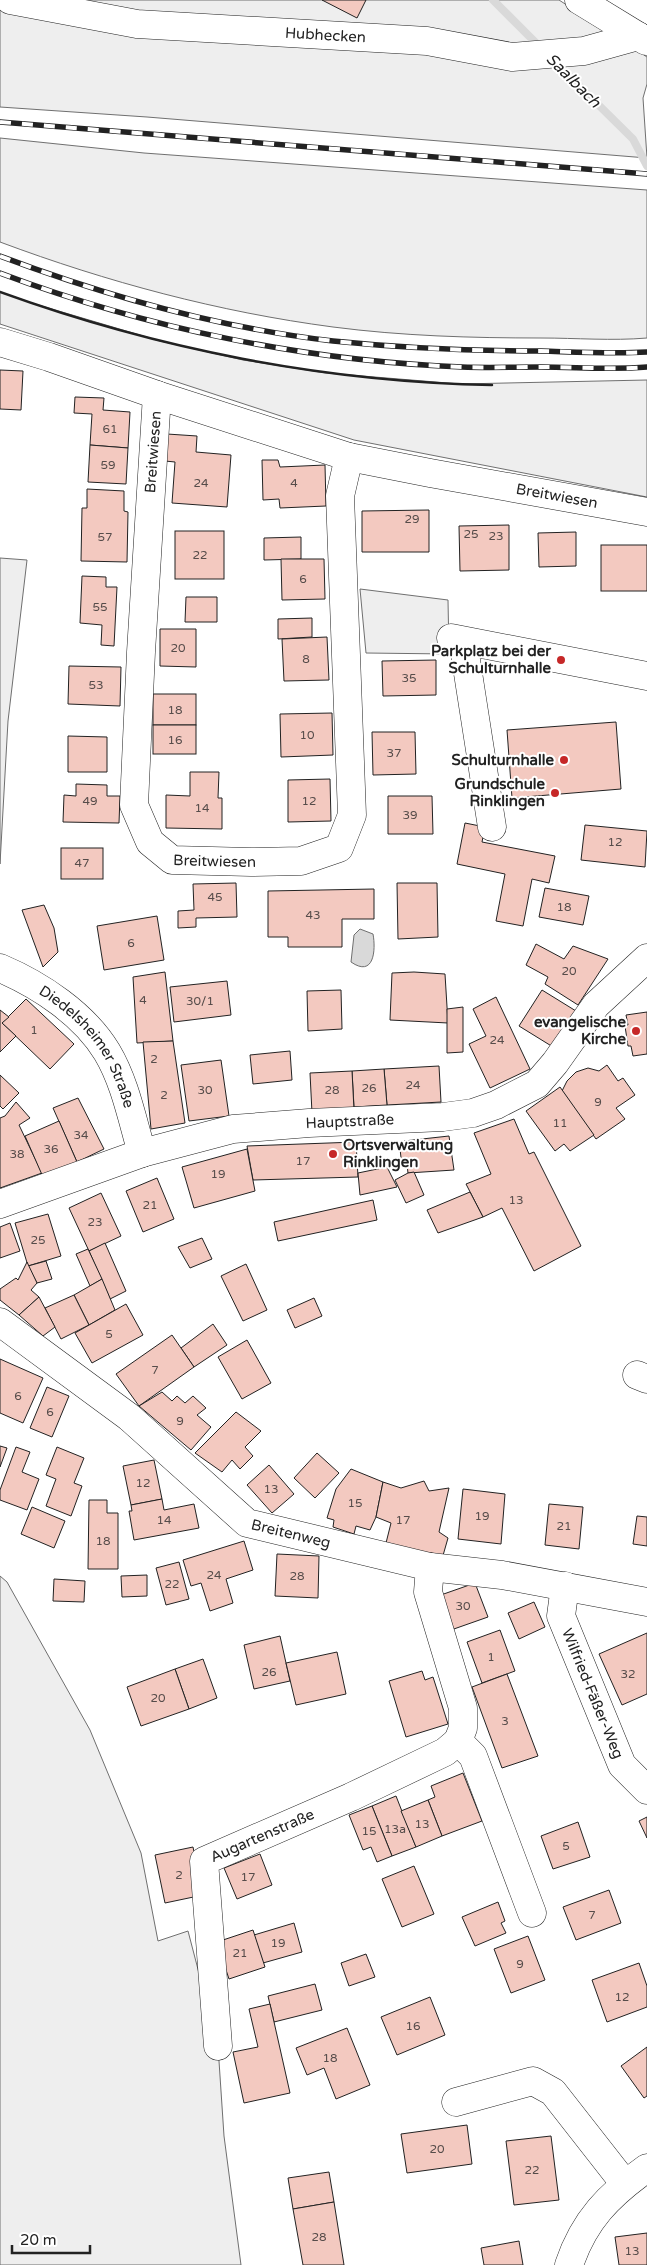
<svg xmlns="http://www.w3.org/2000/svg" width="647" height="2265" font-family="'Varela Round',sans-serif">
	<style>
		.green { fill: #eee; stroke: #6f6f6f }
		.water { fill: #d9d9d9; stroke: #6f6f6f }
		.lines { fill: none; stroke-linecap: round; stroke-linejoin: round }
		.stream { stroke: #d9d9d9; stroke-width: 8 }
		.building { fill: #f3c9c0; stroke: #222 }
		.minor-casing { stroke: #222; stroke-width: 29 }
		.minor { stroke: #fff; stroke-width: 28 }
		.rail-casing { stroke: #222; stroke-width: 5.5 }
		.rail { stroke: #fff; stroke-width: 4; stroke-dasharray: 11; stroke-linecap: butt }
		.wall { stroke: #222; stroke-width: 2.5 }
		.poi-dot { fill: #c62828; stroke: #fff; stroke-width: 2 }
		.labels { text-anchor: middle; stroke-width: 4; stroke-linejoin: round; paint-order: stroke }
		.number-label { font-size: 12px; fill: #564c4a }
		.street-label { font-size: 15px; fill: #222; stroke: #fff }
		.poi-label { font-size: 15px; font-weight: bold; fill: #222; stroke: #fff; text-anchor: end }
		.water-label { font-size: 16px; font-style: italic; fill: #222; stroke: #fff }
	</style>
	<rect width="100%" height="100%" fill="#fff"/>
	<g class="green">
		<polygon points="0,0 559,0 647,57 647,84 643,98 647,158 147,117 0,107"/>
		<path d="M 0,138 L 144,153 L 647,190 L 647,338 C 612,341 576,338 541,338 C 472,338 402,336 333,327 C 219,312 107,282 0,242 Z"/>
		<polygon points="0,292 35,304 160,341 243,360 326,373 460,384 647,380 647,497 354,440 0,324"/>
		<polygon points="0,558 27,560 8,721 0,864"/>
		<polygon points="360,589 448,600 449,654 366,653"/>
		<polygon points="0,1576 7,1582 90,1730 141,1853 158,1941 188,1931 218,2046 224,2136 241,2265 0,2265"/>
	</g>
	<path class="water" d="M 360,929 L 373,934 C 376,950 374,978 351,962 L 354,935 Z"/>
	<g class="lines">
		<g class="stream">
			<polyline points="493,0 541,48"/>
			<polyline points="553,60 633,139 647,166"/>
		</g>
	</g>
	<g class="building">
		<polygon points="322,0 366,0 357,18"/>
		<polygon points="0,370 23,371 21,410 0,409"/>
		<polygon points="75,397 104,398 103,410 130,412 128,448 90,445 92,414 74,413"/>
		<polygon points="167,434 197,436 196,452 231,455 227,507 172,503 175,462 165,461"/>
		<polygon points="90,445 128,448 126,484 88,482"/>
		<polygon points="262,460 278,460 280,467 325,465 326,506 280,508 279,499 263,500"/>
		<polygon points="87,489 124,491 124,511 128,512 127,562 81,561 82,508 87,508"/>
		<polygon points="429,510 429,552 362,552 362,511"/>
		<polygon points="509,525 509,570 460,571 459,526"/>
		<rect x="175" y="531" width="49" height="48"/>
		<polygon points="576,532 576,566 539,567 538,533"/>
		<polygon points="301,537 301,559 264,560 264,538"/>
		<rect x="601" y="545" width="46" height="46"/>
		<polygon points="281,559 324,559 325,599 282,600"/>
		<polygon points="82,576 106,577 106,587 117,587 114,646 101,645 102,625 80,623"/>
		<polygon points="186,597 217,597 217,622 185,622"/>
		<polygon points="312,618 312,637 278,639 278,619"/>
		<polygon points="160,629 196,629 196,667 160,666"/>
		<polygon points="327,637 329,680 284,681 282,639"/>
		<polygon points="436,660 436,695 383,696 382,661"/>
		<polygon points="69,666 121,667 120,706 68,704"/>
		<rect x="153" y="694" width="43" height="31"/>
		<polygon points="332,713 333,755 281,757 280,714"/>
		<polygon points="616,722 621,789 512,798 507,730"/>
		<rect x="153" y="725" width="43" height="29"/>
		<polygon points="372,732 415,732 416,774 373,775"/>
		<polygon points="68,736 107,737 107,772 68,772"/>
		<polygon points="190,772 219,772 218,798 222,798 222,829 166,828 166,795 190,796"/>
		<polygon points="330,779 331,821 288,822 288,780"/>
		<polygon points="76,784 107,785 107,796 120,796 119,823 63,822 64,795 76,796"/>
		<polygon points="388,796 432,796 433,834 388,834"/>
		<polygon points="465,823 485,827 482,842 555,856 549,883 532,879 523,926 496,921 505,874 457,864"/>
		<polygon points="585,825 647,831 645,867 581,860"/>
		<rect x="61" y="848" width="42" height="31"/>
		<polygon points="236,883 237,917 196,918 196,927 178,928 178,911 194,910 193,884"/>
		<polygon points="397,883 437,883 438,937 398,939"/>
		<polygon points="545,888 589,896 583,925 539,917"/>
		<polygon points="374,889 374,919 342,919 342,947 288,947 288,937 268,937 268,891"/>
		<polygon points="44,905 54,928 58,952 43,967 22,910"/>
		<polygon points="157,916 164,960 104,970 97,926"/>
		<polygon points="536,944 564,959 573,946 608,959 578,1005 545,984 548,977 526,965"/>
		<polygon points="165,972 173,1041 137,1043 133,977"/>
		<polygon points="414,972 445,974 448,1023 390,1020 392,973"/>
		<polygon points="227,981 231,1015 174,1022 170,987"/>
		<polygon points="341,990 342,1029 308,1031 307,991"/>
		<polygon points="542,990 576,1011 553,1047 519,1026"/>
		<polygon points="496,997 530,1069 490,1088 469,1044 486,1036 473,1009"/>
		<polygon points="26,999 74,1044 50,1069 2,1023"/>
		<polygon points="463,1007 463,1052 447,1053 447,1009"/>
		<polygon points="0,1010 9,1017 2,1023 16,1036 0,1052"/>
		<polygon points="647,1012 647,1054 633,1056 631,1046 628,1046 625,1026 628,1025 626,1015"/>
		<polygon points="173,1041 185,1123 151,1129 143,1042"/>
		<polygon points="290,1051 292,1080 253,1084 250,1055"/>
		<polygon points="221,1060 229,1116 189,1121 181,1065"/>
		<polygon points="607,1065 618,1081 623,1078 635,1095 616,1108 625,1119 596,1139 562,1091 567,1081 576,1072 588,1068 599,1071"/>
		<polygon points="439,1066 441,1102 387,1105 384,1069"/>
		<polygon points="384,1069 387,1105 354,1107 352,1071"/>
		<polygon points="352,1071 354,1110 312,1113 310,1073"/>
		<polygon points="0,1075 19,1093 3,1109 0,1106"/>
		<polygon points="560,1087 594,1135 570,1151 564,1144 555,1151 526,1111"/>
		<polygon points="78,1098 104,1149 77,1162 53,1108"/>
		<polygon points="16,1102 30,1118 19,1125 42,1173 0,1188 0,1118 5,1116"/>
		<polygon points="514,1119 529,1154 534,1152 581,1246 534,1271 502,1208 483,1217 466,1184 491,1174 474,1133"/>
		<polygon points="59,1121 77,1162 43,1177 25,1136"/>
		<polygon points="449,1136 454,1170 408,1173 407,1165 402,1166 400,1149 405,1148 404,1141"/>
		<polygon points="356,1142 358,1177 253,1180 247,1146"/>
		<polygon points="247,1149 255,1191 194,1208 182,1167"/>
		<polygon points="387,1167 397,1187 360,1195 358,1173"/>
		<polygon points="414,1172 424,1195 406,1203 395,1180 408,1173"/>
		<polygon points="157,1178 174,1219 143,1232 126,1191"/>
		<polygon points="470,1192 483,1217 438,1233 427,1210"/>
		<polygon points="101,1193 121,1236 89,1251 69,1208"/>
		<polygon points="373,1200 377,1220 278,1241 274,1222"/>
		<polygon points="48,1214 61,1256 28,1266 15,1223"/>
		<polygon points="10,1223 20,1251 0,1258 0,1227"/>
		<polygon points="202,1238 212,1259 190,1268 178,1247"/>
		<polygon points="105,1243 126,1291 110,1299 89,1251"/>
		<polygon points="88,1249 102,1279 90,1286 76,1254"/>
		<polygon points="46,1261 52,1279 37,1283 28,1266"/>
		<polygon points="27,1262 37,1283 31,1290 39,1297 19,1315 0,1300 0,1289 16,1278 18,1280"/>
		<polygon points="246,1264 267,1310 243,1321 221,1276"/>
		<polygon points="102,1279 115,1310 89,1325 74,1295"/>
		<polygon points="74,1295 89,1325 61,1339 45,1308"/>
		<polygon points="39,1297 55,1327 43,1336 19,1315"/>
		<polygon points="314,1298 322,1316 295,1328 287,1310"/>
		<polygon points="126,1304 143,1335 92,1363 75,1333"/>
		<polygon points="213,1324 227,1345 194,1367 181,1348"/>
		<polygon points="172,1335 194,1367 139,1406 116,1374"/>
		<polygon points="247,1340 271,1383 242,1399 218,1357"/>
		<polygon points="0,1359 43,1378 23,1423 0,1413"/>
		<polygon points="47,1387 69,1396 52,1437 30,1428"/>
		<polygon points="162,1392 172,1401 177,1396 185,1403 193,1396 206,1408 197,1415 211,1427 191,1450 139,1406"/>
		<polygon points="236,1412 261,1431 245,1447 253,1456 240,1469 232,1460 222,1472 195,1453"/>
		<polygon points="0,1446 7,1448 0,1467"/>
		<polygon points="16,1447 30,1452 22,1472 39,1479 27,1510 0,1500 0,1490"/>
		<polygon points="57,1447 84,1458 74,1483 82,1486 71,1516 46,1506 56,1479 46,1475"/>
		<polygon points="317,1453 339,1473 315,1498 294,1478"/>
		<polygon points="154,1460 162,1499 131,1505 123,1466"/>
		<polygon points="269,1465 294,1494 272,1513 247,1485"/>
		<polygon points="351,1469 383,1482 376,1517 370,1530 356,1526 354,1534 333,1527 334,1520 327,1518 336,1489"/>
		<polygon points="424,1481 429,1491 449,1488 439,1532 448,1538 442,1559 385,1547 391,1523 376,1517 383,1482 401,1488"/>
		<polygon points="463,1489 505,1494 501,1544 458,1539"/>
		<polygon points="162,1499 164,1510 194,1504 199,1528 134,1540 129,1511 132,1511 131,1505"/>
		<polygon points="89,1500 107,1500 107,1513 118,1513 118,1569 88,1569"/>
		<polygon points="549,1504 583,1507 579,1549 545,1545"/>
		<polygon points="32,1507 65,1521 54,1548 21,1534"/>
		<polygon points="637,1516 647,1517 647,1546 633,1544"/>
		<polygon points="244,1541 253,1570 226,1579 233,1603 210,1611 201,1583 191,1586 183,1560"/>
		<polygon points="277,1554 319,1556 318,1598 275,1596"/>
		<polygon points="179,1562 189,1599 166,1605 156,1568"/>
		<polygon points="147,1575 147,1596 122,1597 121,1576"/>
		<polygon points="54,1579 85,1581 84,1602 53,1601"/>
		<polygon points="475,1583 488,1617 451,1630 438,1596"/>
		<polygon points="534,1602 545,1627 519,1639 508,1613"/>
		<polygon points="500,1630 515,1671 482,1683 467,1642"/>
		<polygon points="647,1633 647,1694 622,1705 599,1654"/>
		<polygon points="280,1636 290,1681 254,1689 244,1645"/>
		<polygon points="337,1652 346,1694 296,1705 286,1663"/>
		<polygon points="203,1659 217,1698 189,1709 175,1669"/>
		<polygon points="175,1669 189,1709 141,1726 127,1687"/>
		<polygon points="422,1671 425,1680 433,1677 448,1724 406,1737 389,1681"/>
		<polygon points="507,1674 538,1756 502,1768 472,1687"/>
		<polygon points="463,1773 482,1821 442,1836 428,1800 435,1797 431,1786"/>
		<polygon points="396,1796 416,1847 392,1856 372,1806"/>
		<polygon points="428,1800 442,1836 416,1847 401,1811"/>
		<polygon points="372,1806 392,1856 377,1862 371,1847 363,1850 349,1815"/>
		<polygon points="647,1817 647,1838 639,1821"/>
		<polygon points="578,1822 590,1857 553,1869 541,1836"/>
		<polygon points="193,1847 203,1895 165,1903 155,1855"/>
		<polygon points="260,1854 272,1885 237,1899 224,1868"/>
		<polygon points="414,1866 434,1914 402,1927 382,1879"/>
		<polygon points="609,1890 621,1923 576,1940 563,1907"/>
		<polygon points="498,1902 505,1921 501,1923 506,1933 475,1946 462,1917"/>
		<polygon points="294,1923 302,1952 263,1963 254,1935"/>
		<polygon points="253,1930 265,1967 229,1979 217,1942"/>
		<polygon points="528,1936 545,1980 511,1993 494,1949"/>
		<polygon points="366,1954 375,1977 349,1986 341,1963"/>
		<polygon points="639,1963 647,1986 647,2007 607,2022 592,1980"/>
		<polygon points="315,1984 322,2010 274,2022 268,1996"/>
		<polygon points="430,1997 445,2035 397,2055 381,2017"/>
		<polygon points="270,2004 290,2093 244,2103 233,2052 258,2047 249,2009"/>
		<polygon points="347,2028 370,2085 336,2099 324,2068 307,2075 296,2048"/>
		<polygon points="647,2047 647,2096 644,2098 621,2066"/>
		<polygon points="467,2125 472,2164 407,2173 401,2134"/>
		<polygon points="551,2136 559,2200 514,2205 506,2141"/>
		<polygon points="329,2172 334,2202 293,2209 288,2178"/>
		<polygon points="334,2202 344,2265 303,2265 293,2209"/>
		<polygon points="647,2233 647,2265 619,2265 615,2237"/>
		<polygon points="519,2241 523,2265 484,2265 481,2248"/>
	</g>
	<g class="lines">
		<defs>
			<g id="minor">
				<path id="s1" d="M 10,0 L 137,24 L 427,41 L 512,57 L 584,51 L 638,36"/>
				<polyline points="579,0 646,41"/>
				<path id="s2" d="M 0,342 L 49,357 L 157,395 L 349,457 L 430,473 L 647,512"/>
				<path id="s3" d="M 157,395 L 141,652 L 134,805 L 150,842 L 172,860 L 251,862 L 301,861 L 339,848 L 352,815 L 340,496 L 349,457"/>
				<polyline points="451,638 647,676"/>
				<polyline points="463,641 492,827"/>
				<path id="s4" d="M 0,968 C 40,985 84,1014 107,1052 C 125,1082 132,1119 142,1153"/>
				<path id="s5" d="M 0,1204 L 142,1153 L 233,1129 L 309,1123 L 443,1117 L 473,1113 L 496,1105 L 537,1084 L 555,1063 L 596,1005 L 647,958"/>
				<path id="s6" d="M 0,1322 L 129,1417 L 247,1523 L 430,1567 L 502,1575 L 647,1602"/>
				<polyline points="637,1375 647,1379"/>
				<polyline points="430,1567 428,1592 463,1708 463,1728 458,1741 473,1756 532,1913"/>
				<path id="s7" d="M 565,1586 L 561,1616 L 622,1765 L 647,1790"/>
				<path id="s8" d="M 218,2046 L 204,1861 L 351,1797 L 445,1752 L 458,1741"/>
				<polyline points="456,2102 533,2081 553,2092 625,2184"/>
				<path d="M 569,2265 C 584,2220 609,2195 647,2168"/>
			</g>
		</defs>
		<use href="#minor" class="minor-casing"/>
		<use href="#minor" class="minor"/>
		<defs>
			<g id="rail">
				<polyline points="0,122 647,174"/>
				<path d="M 0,256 C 106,296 220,328 333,341 C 402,348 471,351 541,351 C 576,352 612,354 647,352"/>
				<path d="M 0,273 C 146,328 305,361 462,367 C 488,368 515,367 541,367 C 576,367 612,370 647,367"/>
			</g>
		</defs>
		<use href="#rail" class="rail-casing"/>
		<use href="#rail" class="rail"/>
		<path class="wall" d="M 0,292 C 157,349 325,382 492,385"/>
	</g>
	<g class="poi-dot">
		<circle cx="561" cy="660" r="5"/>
		<circle cx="564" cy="760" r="5"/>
		<circle cx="555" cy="793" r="5"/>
		<circle cx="636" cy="1031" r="5"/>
		<circle cx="333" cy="1154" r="5"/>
	</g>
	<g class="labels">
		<g class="number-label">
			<text x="110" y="433">61</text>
			<text x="108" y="469">59</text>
			<text x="201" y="487">24</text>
			<text x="294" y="487">4</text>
			<text x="412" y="523">29</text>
			<text x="471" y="538">25</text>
			<text x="496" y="540">23</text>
			<text x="105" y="541">57</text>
			<text x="200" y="559">22</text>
			<text x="303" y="583">6</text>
			<text x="100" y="611">55</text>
			<text x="178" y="652">20</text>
			<text x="306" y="663">8</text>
			<text x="409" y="682">35</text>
			<text x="96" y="689">53</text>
			<text x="175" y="714">18</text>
			<text x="307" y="739">10</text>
			<text x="175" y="744">16</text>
			<text x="394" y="757">37</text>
			<text x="90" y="805">49</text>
			<text x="309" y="805">12</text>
			<text x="202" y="812">14</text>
			<text x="410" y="819">39</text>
			<text x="615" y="846">12</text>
			<text x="82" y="867">47</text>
			<text x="215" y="901">45</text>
			<text x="564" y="911">18</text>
			<text x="313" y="919">43</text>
			<text x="131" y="947">6</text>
			<text x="569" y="975">20</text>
			<text x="143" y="1004">4</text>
			<text x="200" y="1005">30/1</text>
			<text x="34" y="1034">1</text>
			<text x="497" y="1044">24</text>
			<text x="154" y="1063">2</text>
			<text x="413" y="1089">24</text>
			<text x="369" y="1092">26</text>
			<text x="205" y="1094">30</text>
			<text x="332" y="1094">28</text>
			<text x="164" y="1099">2</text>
			<text x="598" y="1106">9</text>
			<text x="560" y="1127">11</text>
			<text x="81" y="1139">34</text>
			<text x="51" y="1153">36</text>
			<text x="17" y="1158">38</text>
			<text x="303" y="1165">17</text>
			<text x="218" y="1178">19</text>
			<text x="516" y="1204">13</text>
			<text x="150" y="1209">21</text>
			<text x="95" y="1226">23</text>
			<text x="38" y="1244">25</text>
			<text x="109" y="1338">5</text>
			<text x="155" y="1374">7</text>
			<text x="18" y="1400">6</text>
			<text x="50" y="1416">6</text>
			<text x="180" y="1425">9</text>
			<text x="143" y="1487">12</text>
			<text x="271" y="1493">13</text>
			<text x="355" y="1507">15</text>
			<text x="482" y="1520">19</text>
			<text x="164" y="1524">14</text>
			<text x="403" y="1524">17</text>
			<text x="564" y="1530">21</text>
			<text x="103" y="1545">18</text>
			<text x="214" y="1579">24</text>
			<text x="297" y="1580">28</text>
			<text x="172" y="1588">22</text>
			<text x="463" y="1610">30</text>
			<text x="491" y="1661">1</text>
			<text x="269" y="1676">26</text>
			<text x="628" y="1678">32</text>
			<text x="158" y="1702">20</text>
			<text x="505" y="1725">3</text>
			<text x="422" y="1828">13</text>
			<text x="395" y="1833">13a</text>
			<text x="369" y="1835">15</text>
			<text x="566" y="1850">5</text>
			<text x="179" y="1879">2</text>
			<text x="248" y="1881">17</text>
			<text x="592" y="1919">7</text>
			<text x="278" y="1947">19</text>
			<text x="240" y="1957">21</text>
			<text x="520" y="1968">9</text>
			<text x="622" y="2001">12</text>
			<text x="413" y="2030">16</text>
			<text x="330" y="2062">18</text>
			<text x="437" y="2153">20</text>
			<text x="532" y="2174">22</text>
			<text x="319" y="2241">28</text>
			<text x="632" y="2255">13</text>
		</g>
		<g class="street-label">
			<text dy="5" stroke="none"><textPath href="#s1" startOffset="318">Hubhecken</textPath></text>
			<text transform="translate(153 452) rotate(-86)" y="5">Breitwiesen</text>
			<text dy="5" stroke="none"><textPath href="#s2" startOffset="579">Breitwiesen</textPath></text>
			<text dy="5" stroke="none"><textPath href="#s3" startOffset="522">Breitwiesen</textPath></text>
			<text dy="5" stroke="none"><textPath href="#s4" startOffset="122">Diedelsheimer Straße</textPath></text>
			<text dy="5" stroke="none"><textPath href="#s5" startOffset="362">Hauptstraße</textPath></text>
			<text dy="5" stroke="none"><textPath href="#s6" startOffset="364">Breitenweg</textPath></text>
			<text dy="5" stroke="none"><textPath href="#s7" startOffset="114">Wilfried-Fäßer-Weg</textPath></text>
			<text dy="5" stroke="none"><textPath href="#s8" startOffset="249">Augartenstraße</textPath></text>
		</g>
		<g class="poi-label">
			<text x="551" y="656">Parkplatz bei der<tspan x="551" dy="17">Schulturnhalle</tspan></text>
			<text x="554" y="765">Schulturnhalle</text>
			<text x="545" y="789">Grundschule<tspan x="545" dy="17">Rinklingen</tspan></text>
			<text x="626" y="1027">evangelische<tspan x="626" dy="17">Kirche</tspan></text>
			<text x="343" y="1150" text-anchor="start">Ortsverwaltung<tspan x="343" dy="17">Rinklingen</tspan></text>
		</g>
		<g class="water-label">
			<text transform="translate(574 80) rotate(45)" y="6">Saalbach</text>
		</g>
	</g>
	<path d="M12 2245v8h78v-8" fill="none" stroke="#222222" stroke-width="2.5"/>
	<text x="20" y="2245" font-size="15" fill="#222222" stroke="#ffffff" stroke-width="4" paint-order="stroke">20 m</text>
</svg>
